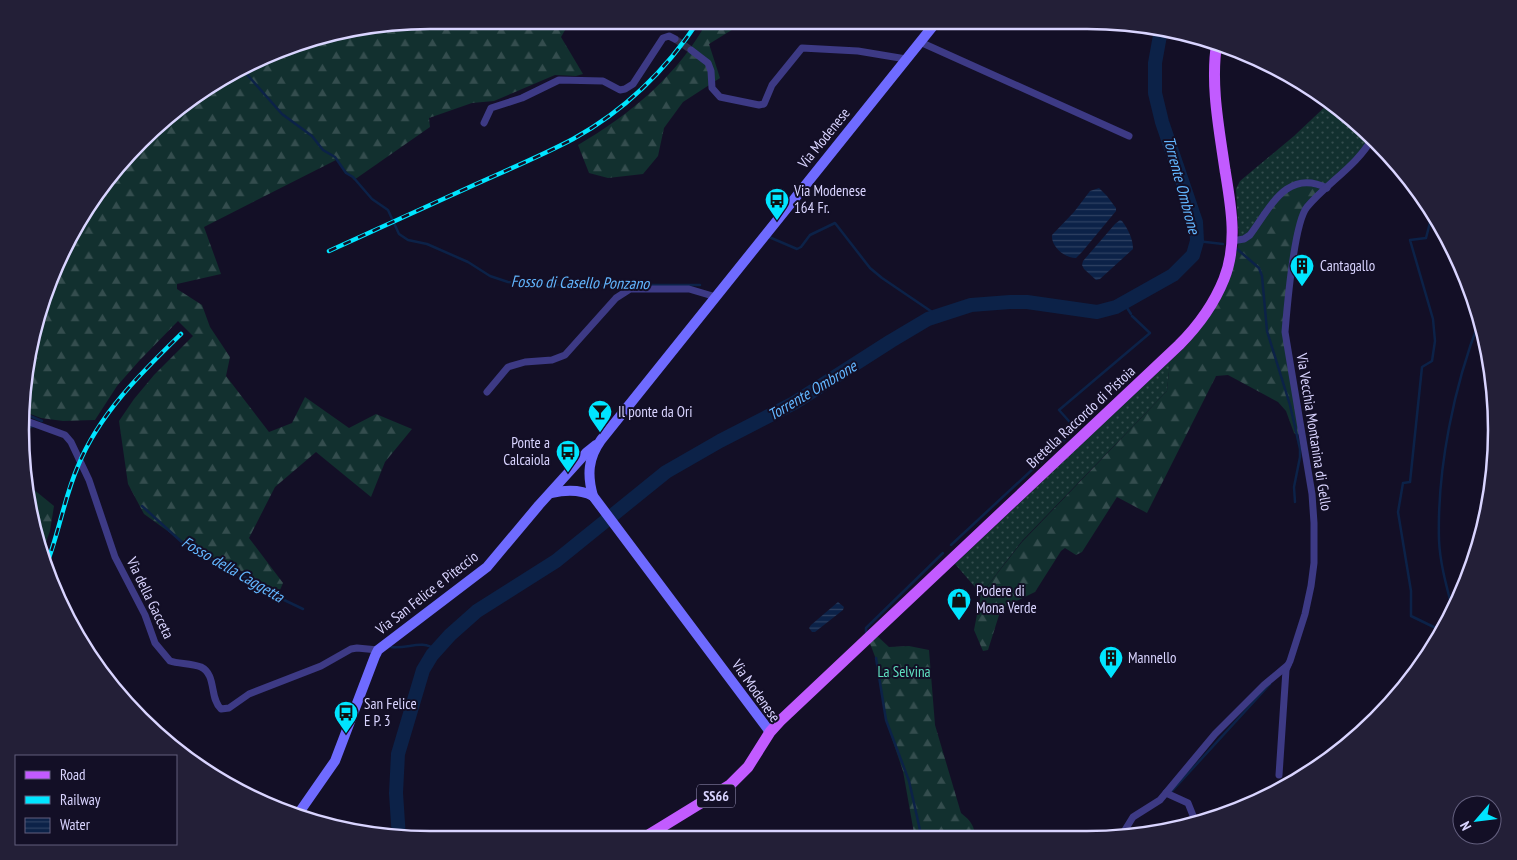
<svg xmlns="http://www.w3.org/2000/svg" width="1517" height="860" font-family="'PT Sans Narrow',sans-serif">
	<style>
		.grass { fill: url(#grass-dots) }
		.forest { fill: url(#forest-firs) }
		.water { fill: url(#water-rules) }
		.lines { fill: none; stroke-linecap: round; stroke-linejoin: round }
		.stream { stroke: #0c2248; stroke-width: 2.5 }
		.river { stroke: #0c2248; stroke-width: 14 }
		.street-tunnel { stroke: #312d47; stroke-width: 7; stroke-dasharray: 7 3.5; stroke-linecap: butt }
		.street { stroke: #3d3a85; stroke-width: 7 }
		.secondary { stroke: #6f6bff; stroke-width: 10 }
		.primary { stroke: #c25bff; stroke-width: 11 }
		.rail-casing { stroke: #00e5ff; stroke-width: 4.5 }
		.rail { stroke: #130f26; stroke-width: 2.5; stroke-dasharray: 8; stroke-linecap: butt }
		.labels { text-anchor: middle; stroke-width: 4; stroke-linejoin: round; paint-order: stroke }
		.shield { fill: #130f26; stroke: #9e99be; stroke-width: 1 }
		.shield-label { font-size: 14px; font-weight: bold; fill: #d9d4ff }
		.street-label { font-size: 15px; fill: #d9d4ff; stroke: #130f26 }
		.poi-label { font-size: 15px; fill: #d9d4ff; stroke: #130f26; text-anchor: start }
		.park-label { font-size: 15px; fill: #5fe0c0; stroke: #130f26 }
		.water-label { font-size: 16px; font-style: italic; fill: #62b6ff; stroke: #130f26 }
		.rim { fill: none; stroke: #d9d4ff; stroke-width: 2.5 }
	</style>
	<defs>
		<pattern id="grass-dots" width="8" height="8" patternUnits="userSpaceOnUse" patternTransform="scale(1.25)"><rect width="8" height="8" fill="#12302f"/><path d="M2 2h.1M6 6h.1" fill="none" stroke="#344d4e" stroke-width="1.8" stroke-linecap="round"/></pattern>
		<pattern id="forest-firs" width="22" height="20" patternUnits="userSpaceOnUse" patternTransform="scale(1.25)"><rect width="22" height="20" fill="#12302f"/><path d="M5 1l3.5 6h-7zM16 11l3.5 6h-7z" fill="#344d4e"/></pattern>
		<pattern id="water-rules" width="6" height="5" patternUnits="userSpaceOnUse" patternTransform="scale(1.25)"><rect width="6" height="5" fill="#0c2248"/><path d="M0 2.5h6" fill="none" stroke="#2f4163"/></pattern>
	</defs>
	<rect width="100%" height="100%" fill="#130f26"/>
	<g class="grass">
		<polygon points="1330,102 1372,136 1346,170 1252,235 1239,241 1236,189 1240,181 1294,136"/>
		<polygon points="1170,361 1167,391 1022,541 981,594 955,564"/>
	</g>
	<g class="forest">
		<polygon points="430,20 571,20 561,37 583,74 576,76 555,75 494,101 472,103 429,118 430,127 354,180 336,160 204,227 221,274 177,284 177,289 202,305 210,327 230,357 226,376 269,432 292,423 305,397 349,428 376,414 412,429 385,462 371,497 316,452 275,487 249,538 283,583 280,590 253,579 226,561 201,555 144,514 128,484 119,421 134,399 154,375 193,336 178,321 139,361 117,386 95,420 63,421 41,418 25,412 34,324 89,202 181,105 298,42"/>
		<path d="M 708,20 L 748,20 L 709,44 L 720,78 L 683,102 L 664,128 L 658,156 L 643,174 L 608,178 L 589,173 L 578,145 C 631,114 679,74 708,20 Z"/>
		<polygon points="1298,184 1325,188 1300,221 1286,320 1303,434 1297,435 1294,433 1286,411 1278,402 1228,375 1216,376 1147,513 1117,497 1082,552 1076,555 1065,548 1061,551 1035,592 1006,606 1000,612 988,650 983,651 974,630 981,594 1022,542 1167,391 1170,361 1188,344 1230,278 1239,241 1244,240 1284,193"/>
		<polygon points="27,484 54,506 50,531 43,550"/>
		<path d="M 874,633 L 889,647 L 909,646 L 929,650 L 935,725 L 961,813 C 971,821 975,826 975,839 L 915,839 L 903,771 L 887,724 L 877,662 L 868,638 Z"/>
	</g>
	<g class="water">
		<path d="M 1099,188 L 1107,196 L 1116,208 L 1116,211 L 1082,252 L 1076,258 C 1065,258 1051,247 1052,235 L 1074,212 L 1090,191 Z"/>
		<path d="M 1120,220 L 1122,221 C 1128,229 1133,239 1133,249 L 1100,279 L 1096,280 L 1084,269 L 1082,265 L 1083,261 L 1115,224 Z"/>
		<polygon points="838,602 844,607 843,610 815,632 812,632 809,628 811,625"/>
	</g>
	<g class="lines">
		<g class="stream">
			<polyline points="244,71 282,114 312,136 323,150 335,157 346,173 353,177 372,199 388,210 399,234 408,240 427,244 468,262 490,276 508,282 527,284 565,285 700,285"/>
			<polyline points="1433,211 1426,238 1410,240 1433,319 1435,341 1432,361 1422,367 1410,482 1403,483 1398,512 1411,591 1411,616 1442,631"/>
			<polyline points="769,237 797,249 801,247 810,235 835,223 870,268 882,278 938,316"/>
			<polyline points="1197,241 1223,244"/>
			<polyline points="1237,249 1259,268 1262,276 1267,331 1290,405 1300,449 1300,457 1294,487 1295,502"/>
			<polyline points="1124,303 1131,314"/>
			<polyline points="25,414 42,421"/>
			<polyline points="24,428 34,426"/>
			<polyline points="142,506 185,545 203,554 222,568 245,577 261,589 303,609"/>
			<polyline points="951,545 1076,429 1059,410 1150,333 1132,316"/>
			<path d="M 1453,611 C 1447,588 1440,564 1439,540 C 1437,468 1454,386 1480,319"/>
			<polyline points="866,632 866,628 943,553"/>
			<path d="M 391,647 C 410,649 420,639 437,650"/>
			<polyline points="876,658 886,720 909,781 922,839"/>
			<polyline points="1171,792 1270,684"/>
		</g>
		<polyline class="river" points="399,838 396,793 398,754 423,670 432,655 450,635 477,611 556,561 666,472 720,441 794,403 891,341 928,319 971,305 1010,302 1027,302 1097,312 1116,307 1173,275 1193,255 1197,241 1196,222 1162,122 1155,93 1155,63 1161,30"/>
		<polyline class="street-tunnel" points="675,39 691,50"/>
		<g class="street">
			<polyline points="920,42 1129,136"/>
			<polyline points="691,50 708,63 711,71 712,88 720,97 759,105 764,104 772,85 802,48 858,51 906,59"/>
			<polyline points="484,123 491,108 522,98 559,80 603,81 620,90 625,89 633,84 663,38 669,36 675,39"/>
			<path d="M 1232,241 L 1244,239 L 1250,235 C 1270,208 1287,168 1327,188"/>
			<polyline points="487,392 508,367 525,362 552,360 565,355 616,298 630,289 689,289 716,297"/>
			<path d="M 24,420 L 65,435 L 71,442 L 89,480 L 115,557 L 145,615 L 155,643 L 170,661 C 179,664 191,663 201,667 C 217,675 209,698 221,709 L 229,708 L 249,694 L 321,666 L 351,649 L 357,648 L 378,650"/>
			<polyline points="1279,775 1286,670 1288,665"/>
			<polyline points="1166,793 1188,803 1196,823"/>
			<path d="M 1120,838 L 1133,817 L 1160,800 L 1215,734 L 1264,685 L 1288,665 L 1290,661 L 1305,614 L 1311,586 L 1314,563 L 1314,523 L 1312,494 L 1285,332 C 1287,308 1294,223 1307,207 C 1328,182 1357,166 1373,137"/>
		</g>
		<g class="secondary">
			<path d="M 551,493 C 565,490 580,489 593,496"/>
			<path d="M 770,732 L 593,496 C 587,475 588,458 601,440 L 937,21"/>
			<polyline points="296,817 335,761 375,656 378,650 487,567 539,505 586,453 596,445"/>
		</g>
		<path class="primary" d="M 642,839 L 730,785 L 748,767 L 770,732 L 780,721 L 1179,345 C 1198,326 1214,304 1224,279 C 1238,244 1231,206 1225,170 C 1219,128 1210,84 1217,41"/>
		<defs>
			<g id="rail">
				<path d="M 329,251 C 377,229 425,207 474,185 C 507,170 541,156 573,139 C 624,111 667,69 699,20"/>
				<path d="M 46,566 C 59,533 64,498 78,466 C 99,414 141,373 181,334"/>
			</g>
		</defs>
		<use href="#rail" class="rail-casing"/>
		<use href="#rail" class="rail"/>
	</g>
	<defs>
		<symbol id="bus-pin" viewBox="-11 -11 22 30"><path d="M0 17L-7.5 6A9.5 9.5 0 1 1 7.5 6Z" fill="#00e5ff" stroke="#130f26"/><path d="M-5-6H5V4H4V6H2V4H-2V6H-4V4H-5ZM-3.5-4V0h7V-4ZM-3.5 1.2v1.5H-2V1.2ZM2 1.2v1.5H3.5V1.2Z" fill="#111"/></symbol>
		<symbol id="building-pin" viewBox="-11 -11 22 30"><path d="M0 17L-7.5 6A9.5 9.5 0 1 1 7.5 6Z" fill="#00e5ff" stroke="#130f26"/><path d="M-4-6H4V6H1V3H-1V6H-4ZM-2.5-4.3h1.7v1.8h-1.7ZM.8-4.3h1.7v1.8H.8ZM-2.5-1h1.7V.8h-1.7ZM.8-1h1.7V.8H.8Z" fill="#111"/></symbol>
		<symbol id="bar-pin" viewBox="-11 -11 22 30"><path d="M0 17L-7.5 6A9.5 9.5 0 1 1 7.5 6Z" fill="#00e5ff" stroke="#130f26"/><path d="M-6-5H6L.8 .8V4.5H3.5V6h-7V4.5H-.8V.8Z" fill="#111"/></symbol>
		<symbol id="shop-pin" viewBox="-11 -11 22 30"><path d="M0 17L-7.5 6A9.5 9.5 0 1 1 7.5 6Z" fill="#00e5ff" stroke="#130f26"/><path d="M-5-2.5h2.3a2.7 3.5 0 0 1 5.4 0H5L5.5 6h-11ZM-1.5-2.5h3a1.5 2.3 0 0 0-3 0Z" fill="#111"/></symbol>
	</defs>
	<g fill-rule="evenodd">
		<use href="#bus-pin" x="763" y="186" width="28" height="38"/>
		<use href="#building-pin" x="1288" y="252" width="28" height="38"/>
		<use href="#bar-pin" x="586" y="398" width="28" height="38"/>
		<use href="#bus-pin" x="554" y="438" width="28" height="38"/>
		<use href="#shop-pin" x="945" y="586" width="28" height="38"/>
		<use href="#building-pin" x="1097" y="644" width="28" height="38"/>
		<use href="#bus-pin" x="332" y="699" width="28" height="38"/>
	</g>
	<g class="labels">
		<rect class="shield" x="697" y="784.5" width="38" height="23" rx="4"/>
		<g class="shield-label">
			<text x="716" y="801">SS66</text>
		</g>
		<g class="street-label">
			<text transform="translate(824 138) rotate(-51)" y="5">Via Modenese</text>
			<text transform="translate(1081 417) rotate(-43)" y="5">Bretella Raccordo di Pistoia</text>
			<text transform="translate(1314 432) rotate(81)" y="5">Via Vecchia Montanina di Gello</text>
			<text transform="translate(427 593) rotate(-38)" y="5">Via San Felice e Piteccio</text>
			<text transform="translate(150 598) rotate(64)" y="5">Via della Gacceta</text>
			<text transform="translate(756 691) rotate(55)" y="5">Via Modenese</text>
		</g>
		<g class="poi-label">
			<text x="794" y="196">Via Modenese<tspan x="794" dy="17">164 Fr.</tspan></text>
			<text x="1320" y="271">Cantagallo</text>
			<text x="618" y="417">Il ponte da Ori</text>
			<text x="550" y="448" text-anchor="end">Ponte a<tspan x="550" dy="17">Calcaiola</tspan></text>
			<text x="976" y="596">Podere di<tspan x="976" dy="17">Mona Verde</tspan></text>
			<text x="1128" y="663">Mannello</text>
			<text x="364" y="709">San Felice<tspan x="364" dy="17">E P. 3</tspan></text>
		</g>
		<g class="park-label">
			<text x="904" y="677">La Selvina</text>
		</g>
		<g class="water-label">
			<text transform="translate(1182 185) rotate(75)" y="6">Torrente Ombrone</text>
			<text transform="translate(580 282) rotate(1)" y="6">Fosso di Casello Ponzano</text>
			<text transform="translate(812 390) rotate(-31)" y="6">Torrente Ombrone</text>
			<text transform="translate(233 569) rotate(30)" y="6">Fosso della Caggetta</text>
		</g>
	</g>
	<path d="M0 0H1517V860H0ZM430 29H1087A401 401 0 0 1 1488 430V430A401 401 0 0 1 1087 831H430A401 401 0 0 1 29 430V430A401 401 0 0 1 430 29Z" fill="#231f37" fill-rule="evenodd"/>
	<path class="rim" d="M430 29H1087A401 401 0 0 1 1488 430V430A401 401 0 0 1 1087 831H430A401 401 0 0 1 29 430V430A401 401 0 0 1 430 29Z"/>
	<rect x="15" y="755" width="162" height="90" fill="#130f26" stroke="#625e7d"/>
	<rect x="25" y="771" width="25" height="8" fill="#c25bff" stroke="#625e7d"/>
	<text x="60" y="780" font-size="15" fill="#d9d4ff">Road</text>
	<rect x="25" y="796" width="25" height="8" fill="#00e5ff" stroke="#625e7d"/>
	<text x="60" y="805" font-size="15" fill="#d9d4ff">Railway</text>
	<rect x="25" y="818" width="25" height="15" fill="url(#water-rules)" stroke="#625e7d"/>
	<text x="60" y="830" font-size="15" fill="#d9d4ff">Water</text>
	<g transform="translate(1477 820) rotate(242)"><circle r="24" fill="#130f26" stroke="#625e7d"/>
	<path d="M0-4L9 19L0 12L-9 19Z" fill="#00e5ff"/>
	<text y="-8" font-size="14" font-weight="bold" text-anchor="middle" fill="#d9d4ff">N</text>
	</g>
</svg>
